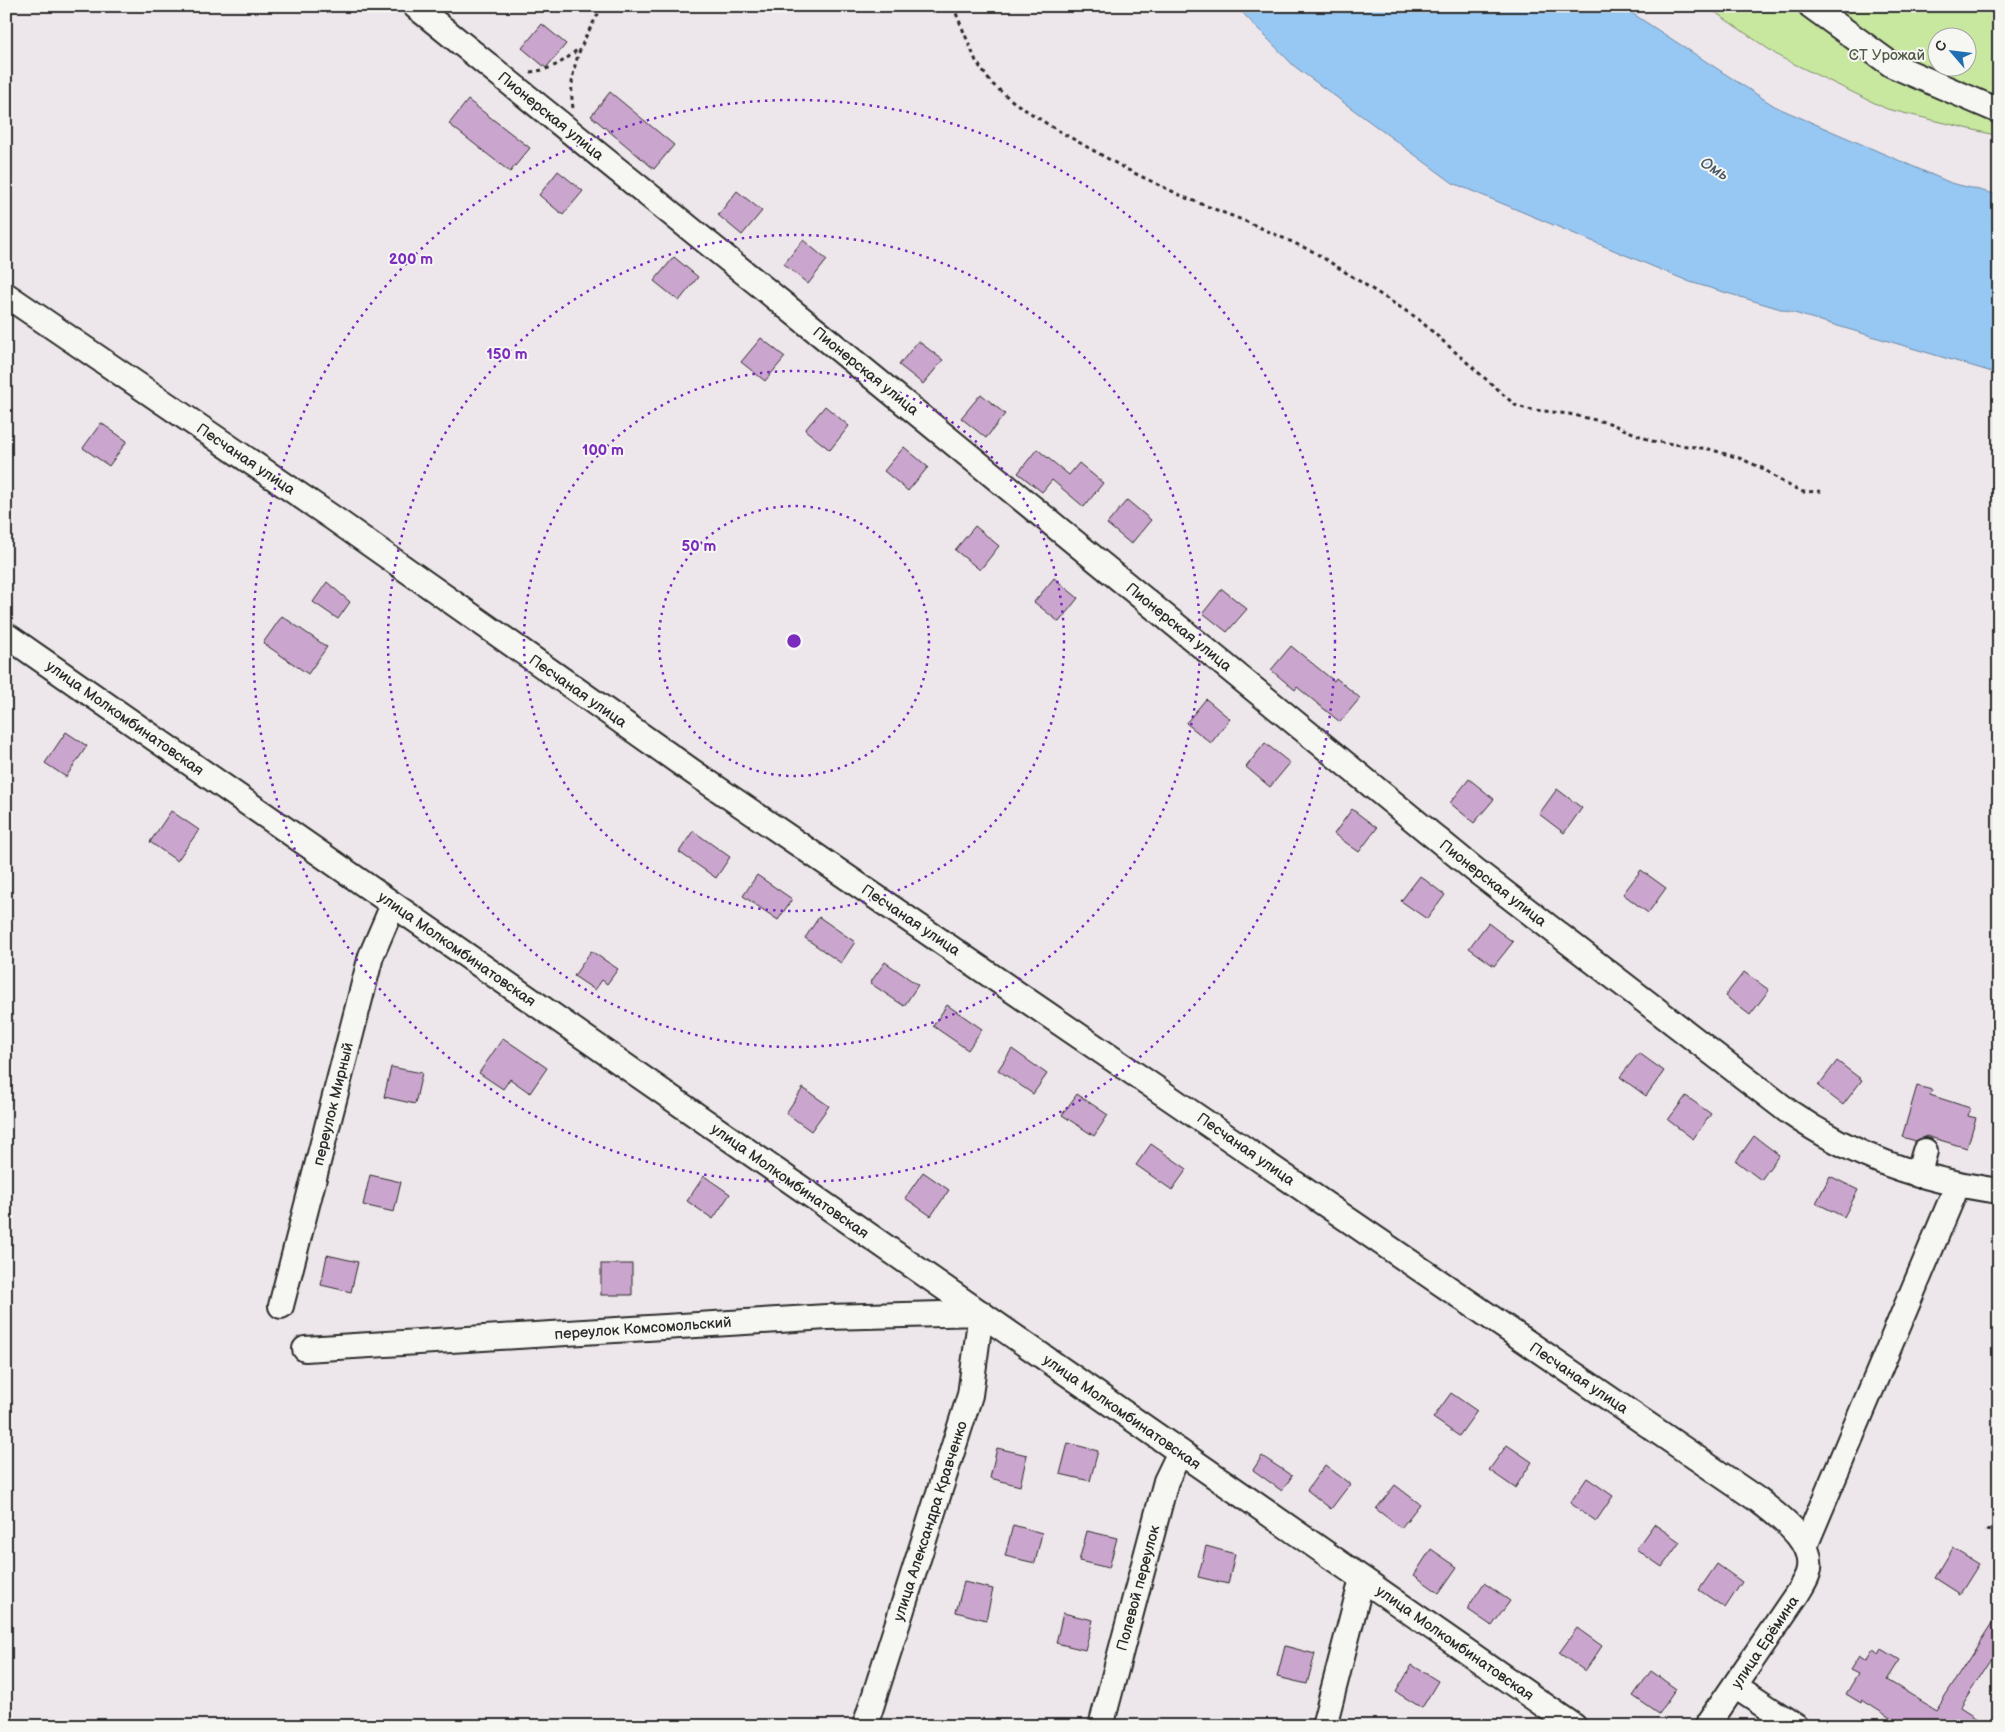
<svg xmlns="http://www.w3.org/2000/svg" width="2005" height="1732" font-family="'Balsamiq Sans',sans-serif">
	<style>
		.green { fill: #c8e8a0; stroke: #7a8a66; fill-rule: evenodd }
		.water { fill: #97c7f3; stroke: #6c89a3 }
		.building { fill: #caa5cd; stroke: #2b2b2b }
		.lines { fill: none; stroke-linecap: round; stroke-linejoin: round }
		.minor-casing { stroke: #2b2b2b; stroke-width: 28 }
		.path { stroke: #2b2b2b; stroke-width: 3; stroke-dasharray: 4 4; stroke-linecap: butt }
		.minor { stroke: #f6f6f2; stroke-width: 24 }
		.ring { fill: none; stroke: #7b2cbf; stroke-width: 2.5; stroke-dasharray: 2.5 5 }
		.labels { text-anchor: middle; stroke-width: 4; stroke-linejoin: round; paint-order: stroke }
		.park-label { font-size: 15px; fill: #525a48; stroke: #f6f6f2 }
		.street-label { font-size: 15px; fill: #2b2b2b; stroke: #f6f6f2 }
		.water-label { font-size: 16px; font-style: italic; fill: #4b5a67; stroke: #f6f6f2 }
		.centre { fill: #7b2cbf; stroke: #f6f6f2; stroke-width: 2.5 }
		.ring-label { font-size: 15px; text-anchor: middle; font-weight: bold; fill: #7b2cbf; stroke: #f6f6f2; stroke-width: 4; stroke-linejoin: round; paint-order: stroke }
	</style>
	<rect width="100%" height="100%" fill="#ede6eb"/>
	<filter id="ink" filterUnits="userSpaceOnUse"><feTurbulence type="fractalNoise" baseFrequency=".02" numOctaves="2"/><feDisplacementMap in="SourceGraphic" scale="10" xChannelSelector="R" yChannelSelector="G"/><feConvolveMatrix kernelMatrix="1 2 1 2 8 2 1 2 1" color-interpolation-filters="sRGB"/></filter>
	<g filter="url(#ink)">
		<path class="green" d="M 1706,6 L 1999,6 L 1999,136 L 1887,109 L 1780,57 ZM 1938,38 L 1968,38 L 1968,68 L 1938,68 Z"/>
		<polygon class="water" points="1236,6 1621,6 1776,107 1951,183 1999,195 1999,374 1690,282 1453,183 1294,66"/>
		<g class="building">
			<polygon points="542,24 566,44 546,68 522,48"/>
			<polygon points="610,92 674,145 654,169 591,116"/>
			<polygon points="468,100 530,148 510,172 449,124"/>
			<polygon points="558,171 583,191 563,215 539,195"/>
			<polygon points="737,191 762,211 742,235 718,215"/>
			<polygon points="803,240 827,260 808,284 784,264"/>
			<polygon points="674,257 698,277 679,301 654,281"/>
			<polygon points="761,338 785,357 765,381 741,362"/>
			<polygon points="918,341 943,360 923,384 899,365"/>
			<polygon points="981,394 1005,414 986,438 961,418"/>
			<polygon points="825,406 849,426 830,450 805,430"/>
			<polygon points="101,423 127,441 109,466 83,448"/>
			<polygon points="904,447 928,467 908,491 884,471"/>
			<polygon points="1037,449 1069,475 1079,463 1103,483 1084,507 1052,480 1042,492 1018,473"/>
			<polygon points="1127,500 1151,520 1131,544 1107,524"/>
			<polygon points="975,526 999,546 980,570 955,550"/>
			<polygon points="1054,578 1078,598 1059,622 1034,602"/>
			<polygon points="327,582 350,602 338,619 313,602"/>
			<polygon points="1222,589 1247,609 1227,632 1203,613"/>
			<polygon points="282,616 327,647 308,674 263,643"/>
			<polygon points="1291,646 1334,681 1336,678 1360,698 1340,722 1297,687 1295,690 1271,670"/>
			<polygon points="1206,699 1230,719 1211,743 1186,723"/>
			<polygon points="66,732 87,746 66,777 45,763"/>
			<polygon points="1265,743 1290,763 1270,787 1246,767"/>
			<polygon points="1469,779 1494,799 1474,823 1450,803"/>
			<polygon points="1557,789 1582,808 1564,833 1539,814"/>
			<polygon points="1352,809 1377,828 1359,852 1334,834"/>
			<polygon points="171,811 199,830 177,861 150,842"/>
			<polygon points="693,831 730,857 716,878 679,852"/>
			<polygon points="1641,870 1666,888 1648,913 1623,894"/>
			<polygon points="757,875 792,899 778,920 743,896"/>
			<polygon points="1420,876 1445,895 1427,919 1401,901"/>
			<polygon points="819,917 855,942 841,963 805,938"/>
			<polygon points="1488,923 1513,942 1494,966 1469,948"/>
			<polygon points="591,951 618,969 607,984 602,980 595,990 574,976"/>
			<polygon points="885,962 918,985 904,1006 870,983"/>
			<polygon points="1744,972 1769,990 1750,1015 1725,996"/>
			<polygon points="947,1005 982,1029 968,1050 933,1026"/>
			<polygon points="503,1038 547,1068 530,1093 510,1079 503,1089 479,1073"/>
			<polygon points="1012,1049 1047,1074 1033,1094 998,1070"/>
			<polygon points="1639,1053 1664,1071 1646,1096 1620,1077"/>
			<polygon points="1837,1061 1862,1080 1843,1105 1818,1086"/>
			<polygon points="391,1067 422,1073 415,1104 384,1097"/>
			<polygon points="1917,1086 1932,1090 1930,1095 1970,1108 1968,1116 1976,1118 1967,1148 1926,1136 1916,1141 1902,1137"/>
			<polygon points="803,1088 829,1106 811,1131 786,1113"/>
			<polygon points="1077,1094 1108,1115 1094,1136 1062,1115"/>
			<polygon points="1686,1096 1711,1114 1693,1139 1668,1120"/>
			<polygon points="1754,1136 1779,1155 1761,1180 1736,1161"/>
			<polygon points="1151,1144 1187,1169 1172,1190 1136,1165"/>
			<polygon points="923,1172 949,1190 931,1216 905,1198"/>
			<polygon points="370,1175 401,1182 394,1212 363,1205"/>
			<polygon points="704,1176 730,1194 713,1219 687,1201"/>
			<polygon points="1830,1176 1858,1190 1844,1217 1816,1203"/>
			<polygon points="327,1255 358,1262 351,1292 321,1285"/>
			<rect x="601" y="1264" width="31" height="31"/>
			<polygon points="1451,1393 1477,1411 1459,1436 1433,1418"/>
			<polygon points="1068,1443 1098,1451 1090,1481 1060,1474"/>
			<polygon points="1507,1445 1532,1462 1515,1488 1489,1470"/>
			<polygon points="997,1448 1027,1455 1020,1486 990,1478"/>
			<polygon points="1262,1456 1292,1476 1282,1491 1253,1470"/>
			<polygon points="1325,1465 1350,1484 1331,1509 1307,1490"/>
			<polygon points="1587,1478 1613,1496 1596,1521 1570,1503"/>
			<polygon points="1395,1485 1420,1504 1401,1528 1376,1509"/>
			<polygon points="1654,1524 1680,1542 1662,1567 1636,1549"/>
			<polygon points="1013,1525 1042,1533 1035,1563 1005,1556"/>
			<polygon points="1087,1531 1117,1538 1109,1568 1079,1561"/>
			<polygon points="1206,1546 1235,1554 1228,1584 1198,1577"/>
			<polygon points="1953,1548 1979,1564 1960,1594 1935,1578"/>
			<polygon points="1431,1549 1457,1567 1439,1593 1414,1575"/>
			<polygon points="1717,1564 1742,1582 1725,1608 1699,1590"/>
			<polygon points="964,1582 993,1589 986,1620 956,1612"/>
			<polygon points="1484,1583 1510,1601 1492,1626 1467,1609"/>
			<polygon points="1999,1612 1999,1647 1960,1708 1988,1726 1903,1726 1862,1700 1861,1703 1846,1694 1858,1674 1850,1670 1859,1656 1866,1661 1873,1650 1879,1654 1882,1649 1900,1660 1887,1680 1936,1710"/>
			<polygon points="1063,1613 1093,1620 1085,1650 1056,1643"/>
			<polygon points="1577,1628 1602,1646 1585,1671 1559,1653"/>
			<polygon points="1285,1646 1315,1654 1307,1684 1277,1677"/>
			<polygon points="1412,1665 1438,1681 1422,1708 1396,1692"/>
			<polygon points="1651,1671 1676,1689 1659,1714 1633,1696"/>
		</g>
		<g class="lines">
			<defs>
				<g id="minor">
					<path d="M 415,6 L 819,333 L 1475,870 L 1789,1112 C 1854,1157 1920,1180 1999,1191"/>
					<polyline points="1811,6 1892,65 1999,111"/>
					<path d="M 6,295 L 333,518 L 693,772 L 1758,1500 C 1779,1517 1817,1542 1808,1573 C 1806,1580 1801,1587 1797,1594 L 1707,1726"/>
					<polyline points="6,635 1574,1726"/>
					<polyline points="1918,1175 1925,1151"/>
					<polyline points="281,1306 371,956 393,905"/>
					<polyline points="305,1349 827,1317 981,1313 970,1395 865,1726"/>
					<polyline points="1805,1546 1958,1184"/>
					<polyline points="1735,1686 1795,1726"/>
					<polyline points="1101,1726 1166,1481 1180,1452"/>
					<polyline points="1324,1726 1362,1579"/>
				</g>
			</defs>
			<use href="#minor" class="minor-casing"/>
			<g class="path">
				<polyline points="953,6 976,61 991,83 1015,103 1052,127 1126,169 1186,198 1250,223 1314,252 1417,318 1515,405 1527,409 1569,414 1609,423 1652,441 1709,449 1739,458 1762,468 1784,483 1803,492 1825,491"/>
				<path d="M 530,72 C 551,70 564,62 579,48"/>
				<path d="M 573,108 C 567,69 583,39 603,6"/>
				<polyline points="1986,1530 1999,1533"/>
			</g>
			<use href="#minor" class="minor"/>
		</g>
	</g>
	<g class="ring">
		<circle cx="794" cy="641" r="135"/>
		<circle cx="794" cy="641" r="270"/>
		<circle cx="794" cy="641" r="406"/>
		<circle cx="794" cy="641" r="541"/>
	</g>
	<g class="labels">
		<g class="park-label">
			<text x="1887" y="60">СТ Урожай</text>
		</g>
		<g class="street-label">
			<text transform="translate(551 116) rotate(39)" y="5">Пионерская улица</text>
			<text transform="translate(866 371) rotate(39)" y="5">Пионерская улица</text>
			<text transform="translate(246 459) rotate(34)" y="5">Песчаная улица</text>
			<text transform="translate(1179 627) rotate(39)" y="5">Пионерская улица</text>
			<text transform="translate(578 691) rotate(35)" y="5">Песчаная улица</text>
			<text transform="translate(125 718) rotate(35)" y="5">улица Молкомбинатовская</text>
			<text transform="translate(1493 883) rotate(38)" y="5">Пионерская улица</text>
			<text transform="translate(911 920) rotate(34)" y="5">Песчаная улица</text>
			<text transform="translate(457 949) rotate(35)" y="5">улица Молкомбинатовская</text>
			<text transform="translate(333 1104) rotate(-76)" y="5">переулок Мирный</text>
			<text transform="translate(1246 1149) rotate(35)" y="5">Песчаная улица</text>
			<text transform="translate(790 1181) rotate(35)" y="5">улица Молкомбинатовская</text>
			<text transform="translate(643 1328) rotate(-4)" y="5">переулок Комсомольский</text>
			<text transform="translate(1579 1378) rotate(34)" y="5">Песчаная улица</text>
			<text transform="translate(1122 1412) rotate(35)" y="5">улица Молкомбинатовская</text>
			<text transform="translate(930 1521) rotate(-72)" y="5">улица Александра Кравченко</text>
			<text transform="translate(1138 1588) rotate(-75)" y="5">Полевой переулок</text>
			<text transform="translate(1765 1642) rotate(-56)" y="5">улица Ерёмина</text>
			<text transform="translate(1455 1643) rotate(35)" y="5">улица Молкомбинатовская</text>
		</g>
		<g class="water-label">
			<text transform="translate(1715 168) rotate(32)" y="6">Омь</text>
		</g>
	</g>
	<circle cx="794" cy="641" r="8" class="centre"/>
	<g class="ring-label">
		<text x="411" y="264">200 m</text>
		<text x="507" y="359">150 m</text>
		<text x="603" y="455">100 m</text>
		<text x="699" y="551">50 m</text>
	</g>
	<rect width="2005" height="1732" fill="none" stroke="#f6f6f2" stroke-width="25"/>
	<rect x="12" y="12" width="1980" height="1707" fill="none" stroke="#2b2b2b" stroke-width="2" filter="url(#ink)"/>
	<g transform="translate(1952 52) rotate(298)"><circle r="24" fill="#f6f6f2" stroke="#a5a5a2"/>
	<path d="M0-4L9 19L0 12L-9 19Z" fill="#1f6fb2"/>
	<text y="-8" font-size="14" font-weight="bold" text-anchor="middle" fill="#2b2b2b">С</text>
	</g>
</svg>
